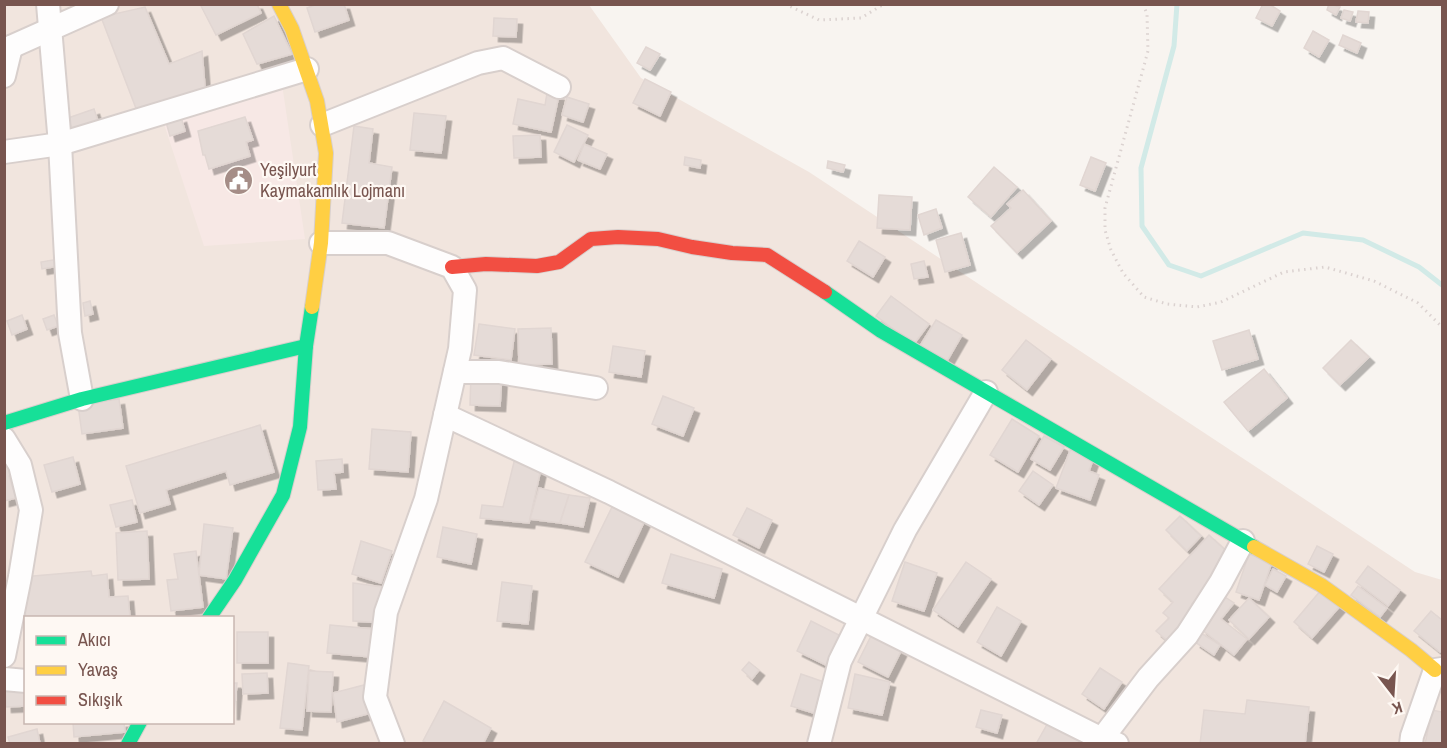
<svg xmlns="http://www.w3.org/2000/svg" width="1447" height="748" font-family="'Archivo Narrow',sans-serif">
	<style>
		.residential { fill: #f1e5de; fill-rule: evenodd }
		.commercial { fill: #f7e8e5 }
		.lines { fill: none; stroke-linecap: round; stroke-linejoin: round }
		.stream { stroke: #d2eae7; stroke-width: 5 }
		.building { fill: #e5dbd7; stroke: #e1d6d2; stroke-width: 1.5; filter: url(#shadow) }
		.street-casing { stroke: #d8cfcc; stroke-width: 26 }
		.fast-casing { stroke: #d8cfcc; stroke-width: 16 }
		.slow-casing { stroke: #d8cfcc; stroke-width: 16 }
		.jam-casing { stroke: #d8cfcc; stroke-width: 16 }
		.path { stroke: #dbd2d0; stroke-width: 3; stroke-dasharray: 1.5 4.5; stroke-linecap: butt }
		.street { stroke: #fefdfd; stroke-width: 22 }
		.fast { stroke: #16e098; stroke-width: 14 }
		.slow { stroke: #ffcf43; stroke-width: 14 }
		.jam { stroke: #f24e42; stroke-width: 14 }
		.labels { text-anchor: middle; stroke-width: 4.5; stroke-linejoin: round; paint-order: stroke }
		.poi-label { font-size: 18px; fill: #78554f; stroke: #fef8f3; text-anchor: start }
	</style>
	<defs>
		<filter id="shadow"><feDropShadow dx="5.5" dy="5.5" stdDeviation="0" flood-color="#0004"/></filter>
	</defs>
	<rect width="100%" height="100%" fill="#f8f4f0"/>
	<path class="residential" d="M 4,5 L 589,5 L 641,78 L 809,172 L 1415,572 L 1442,580 L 1442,743 L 5,743 ZM 26,618 L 232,618 L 232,722 L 26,722 Z"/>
	<polygon class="commercial" points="282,84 305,239 204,246 163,121"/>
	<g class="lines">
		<polyline class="stream" points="1177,4 1174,46 1141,168 1142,226 1169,265 1201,276 1303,233 1363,240 1419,267 1442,285"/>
	</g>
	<g class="building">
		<polygon points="200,4 257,4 261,13 216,35"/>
		<polygon points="317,4 344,4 349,20 315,32 307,8"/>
		<polygon points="1263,4 1269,4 1280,11 1272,26 1256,18"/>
		<polygon points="1329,4 1340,7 1336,15 1327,10"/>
		<polygon points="145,7 169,64 202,51 205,87 137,111 101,17"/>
		<polygon points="1344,10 1353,12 1350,21 1341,18"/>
		<polygon points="1358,11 1369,12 1368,23 1356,22"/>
		<polygon points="274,16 292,54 257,64 243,34"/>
		<polygon points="494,18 517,19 516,37 493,36"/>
		<polygon points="1313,31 1329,40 1319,57 1304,48"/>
		<polygon points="1343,35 1361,43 1357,53 1339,45"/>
		<polygon points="646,47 660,54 650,70 637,63"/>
		<polygon points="645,79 671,92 660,116 633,103"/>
		<polygon points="547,93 559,95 551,132 513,124 518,99 545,105"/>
		<polygon points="567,97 589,104 583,122 562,115"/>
		<polygon points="94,109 98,121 72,129 68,118"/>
		<polygon points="414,113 446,116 441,153 410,150"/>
		<polygon points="181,117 185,131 170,136 166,122"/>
		<polygon points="245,117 253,140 246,142 250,156 209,169 205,155 203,155 198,131"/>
		<polygon points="567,125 588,135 574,162 554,152"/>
		<polygon points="354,126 373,129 369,163 392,167 384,228 342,223"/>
		<polygon points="540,135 541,157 514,158 513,136"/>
		<polygon points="584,144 607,154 600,169 578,160"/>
		<polygon points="685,157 701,160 700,168 684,165"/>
		<polygon points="1091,157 1106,163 1095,191 1080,185"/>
		<polygon points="828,161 845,165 843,172 827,168"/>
		<polygon points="994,167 1017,187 991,217 968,197"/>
		<polygon points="1023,190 1051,221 1017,253 991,226 1011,208 1007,204"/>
		<polygon points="879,195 912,197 910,230 877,228"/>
		<polygon points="936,209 942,228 924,235 918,215"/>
		<polygon points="961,233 970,265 945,272 936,240"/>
		<polygon points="859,241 885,257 873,277 847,261"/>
		<polygon points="58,259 59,266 42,269 41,262"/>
		<polygon points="924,261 928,277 914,279 911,264"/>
		<polygon points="891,296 929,324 914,344 876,316"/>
		<polygon points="90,301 93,314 85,316 83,303"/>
		<polygon points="22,315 27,329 12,335 7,321"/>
		<polygon points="54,315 58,326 47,330 43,319"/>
		<polygon points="936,320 962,335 947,361 920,346"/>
		<polygon points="479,324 515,329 511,360 474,355"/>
		<polygon points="551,328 552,364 519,365 518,329"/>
		<polygon points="1249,330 1258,359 1222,370 1213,341"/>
		<polygon points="1026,340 1051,359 1027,390 1002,370"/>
		<polygon points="1351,340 1369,357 1340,385 1323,368"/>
		<polygon points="613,346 645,351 641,377 609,372"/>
		<polygon points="1264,369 1287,398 1248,431 1224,402"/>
		<polygon points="471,373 502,375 500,406 470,405"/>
		<polygon points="663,396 694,408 683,436 652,424"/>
		<polygon points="119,399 123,428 82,434 78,405"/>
		<polygon points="1012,419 1039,436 1018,472 990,455"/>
		<polygon points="260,425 274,472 230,485 226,471 166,490 170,504 140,513 126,466"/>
		<polygon points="372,429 411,432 408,472 369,469"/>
		<polygon points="1044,436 1064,447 1050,470 1031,459"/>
		<polygon points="4,437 22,472 9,476 16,498 4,501"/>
		<polygon points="1071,448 1094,457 1089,471 1099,475 1090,500 1056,488"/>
		<polygon points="73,457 80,484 52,492 44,465"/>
		<polygon points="515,458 542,464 529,523 480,518 482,505 503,507"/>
		<polygon points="342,459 343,472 334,473 336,489 318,490 316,461"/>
		<polygon points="1033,471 1053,485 1039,505 1019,491"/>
		<polygon points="539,488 569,495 560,523 530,519"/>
		<polygon points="569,495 590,498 583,527 560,523"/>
		<polygon points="132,500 137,522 116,527 110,505"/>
		<polygon points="613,505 645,520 618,577 585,562"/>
		<polygon points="747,508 772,520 759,548 733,535"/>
		<polygon points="1180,516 1201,536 1187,551 1166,530"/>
		<polygon points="204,524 233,528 226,579 199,575"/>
		<polygon points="443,527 477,534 471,564 437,557"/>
		<polygon points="147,531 149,579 118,580 116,533"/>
		<polygon points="1209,535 1233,557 1192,604 1200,611 1170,643 1156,631 1169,618 1163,613 1173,602 1159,589"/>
		<polygon points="361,541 392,551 381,583 352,574"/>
		<polygon points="1317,546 1333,554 1324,572 1308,564"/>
		<polygon points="196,551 203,607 171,611 167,580 178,579 174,554"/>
		<polygon points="671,554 722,569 714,598 662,583"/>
		<polygon points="1249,554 1272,562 1259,600 1236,592"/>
		<polygon points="905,562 937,573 924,611 892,601"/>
		<polygon points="966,562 991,579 958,627 933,610"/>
		<polygon points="1368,566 1400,590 1388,606 1356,582"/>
		<polygon points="1273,569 1286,576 1277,592 1265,585"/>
		<polygon points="91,571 92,576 107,574 109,597 128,596 130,618 26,618 26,619 22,577"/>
		<polygon points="502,582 532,586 528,624 497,621"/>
		<polygon points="353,583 382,587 382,623 353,621"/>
		<polygon points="1358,586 1387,608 1380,617 1351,595"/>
		<polygon points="1321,590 1340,606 1312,638 1294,622"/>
		<polygon points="1225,597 1234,603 1221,619 1247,639 1234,655 1201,629"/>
		<polygon points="1249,598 1269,617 1249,639 1229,620"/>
		<polygon points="997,607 1021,621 1001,656 977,642"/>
		<polygon points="1431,611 1442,620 1442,649 1440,652 1414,631"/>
		<polygon points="811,621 843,637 828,666 797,651"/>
		<polygon points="330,625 373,629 370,657 327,653"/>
		<rect x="237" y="632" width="31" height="31"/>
		<polygon points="1201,633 1220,645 1214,655 1195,642"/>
		<polygon points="871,636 901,651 888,677 858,662"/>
		<polygon points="749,662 759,670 752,679 742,670"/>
		<polygon points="288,663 309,666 302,730 280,728"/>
		<polygon points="1100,668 1122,682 1104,709 1082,694"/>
		<polygon points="309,671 333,672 331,712 307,711"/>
		<polygon points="267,673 268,693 243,694 242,674"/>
		<polygon points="801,674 827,683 817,714 791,706"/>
		<polygon points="855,674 890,682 882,715 848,708"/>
		<polygon points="232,683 237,683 234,714 232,714"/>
		<polygon points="5,684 26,684 26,706 6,707"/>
		<polygon points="364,685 371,713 337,722 333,693"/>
		<polygon points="1247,700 1309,707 1305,744 1200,744 1204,710 1245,714"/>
		<polygon points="444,701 491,728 483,744 428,744 423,741"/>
		<polygon points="981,710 1002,715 997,733 976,727"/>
		<polygon points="1432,710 1442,712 1442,744 1425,744"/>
		<polygon points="1049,721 1083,739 1080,744 1036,744"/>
		<polygon points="73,722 124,722 125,732 74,737"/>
		<polygon points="37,729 40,744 10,744 8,737"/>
	</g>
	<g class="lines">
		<defs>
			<g id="street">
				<polyline points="48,4 60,144 70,333 82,399"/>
				<polyline points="4,50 107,4"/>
				<polyline points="4,76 11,47"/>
				<polyline points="322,125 478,63 503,58 559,87"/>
				<polyline points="4,152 60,144 307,69"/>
				<polyline points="321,243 388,243 452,267 465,290 460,349 426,499 386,612 375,697 393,744"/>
				<polyline points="455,372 499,372 596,388"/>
				<polyline points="445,415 609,492 1102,739 1117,744"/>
				<polyline points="4,439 20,465 31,510 20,577 4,656"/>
				<polyline points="4,679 26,681"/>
				<polyline points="819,744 840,661 905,530 986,392"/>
				<polyline points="1098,744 1148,678 1187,635 1221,582 1243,541"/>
				<polyline points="1411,744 1412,736 1435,670 1442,669"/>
			</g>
			<g id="fast">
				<polyline points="825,292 881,331 1254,547"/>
				<polyline points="4,423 82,399 306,346"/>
				<polyline points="209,618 235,580 283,495 300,427 306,346 312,307"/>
				<polyline points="128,744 140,722"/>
			</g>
			<g id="slow">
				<polyline points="279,4 292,29 317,101 326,153 321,243 312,307"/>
				<polyline points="1254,547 1321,585 1411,650 1435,670"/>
			</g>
			<polyline id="jam" points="452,267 486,264 537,266 559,262 591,239 618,237 658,239 692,247 732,253 767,255 825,292"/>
		</defs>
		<use href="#street" class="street-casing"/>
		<use href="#fast" class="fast-casing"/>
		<use href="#slow" class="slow-casing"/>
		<use href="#jam" class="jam-casing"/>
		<g class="path">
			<polyline points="785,4 819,20 861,18 884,4"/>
			<polyline points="1143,4 1147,14 1148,51 1105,208 1105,230 1111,250 1123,273 1144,297 1167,304 1197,307 1221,302 1284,272 1325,267 1374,281 1418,303 1442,327"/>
		</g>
		<use href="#street" class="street"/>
		<use href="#fast" class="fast"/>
		<use href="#slow" class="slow"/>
		<use href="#jam" class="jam"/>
	</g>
	<defs>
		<symbol id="civic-disc" viewBox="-11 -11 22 22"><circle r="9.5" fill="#a58d87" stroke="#fef8f3"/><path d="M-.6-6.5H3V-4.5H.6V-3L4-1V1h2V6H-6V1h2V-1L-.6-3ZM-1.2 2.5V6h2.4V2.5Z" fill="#fff"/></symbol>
	</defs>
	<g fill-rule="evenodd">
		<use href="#civic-disc" x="222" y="164" width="33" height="33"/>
	</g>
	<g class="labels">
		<g class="poi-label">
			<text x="260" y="176">Yeşilyurt<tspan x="260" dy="21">Kaymakamlık Lojmanı</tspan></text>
		</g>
	</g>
	<rect width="1447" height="748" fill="none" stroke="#78554f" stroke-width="12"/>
	<rect x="24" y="616" width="210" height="108" fill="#fef8f3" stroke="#c8b7b1" stroke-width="1.5"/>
	<rect x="36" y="636" width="30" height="9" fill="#16e098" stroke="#c8b7b1" stroke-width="1.5"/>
	<text x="78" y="646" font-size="18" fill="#78554f">Akıcı</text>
	<rect x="36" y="666" width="30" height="9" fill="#ffcf43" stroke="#c8b7b1" stroke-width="1.5"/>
	<text x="78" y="676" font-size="18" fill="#78554f">Yavaş</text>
	<rect x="36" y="696" width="30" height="9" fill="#f24e42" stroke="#c8b7b1" stroke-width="1.5"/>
	<text x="78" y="706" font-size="18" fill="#78554f">Sıkışık</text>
	<g transform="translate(1393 694) rotate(163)" stroke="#fef8f3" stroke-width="4.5" paint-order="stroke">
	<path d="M0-4.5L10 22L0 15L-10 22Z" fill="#78554f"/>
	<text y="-9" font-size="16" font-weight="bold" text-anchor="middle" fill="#78554f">K</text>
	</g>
</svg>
